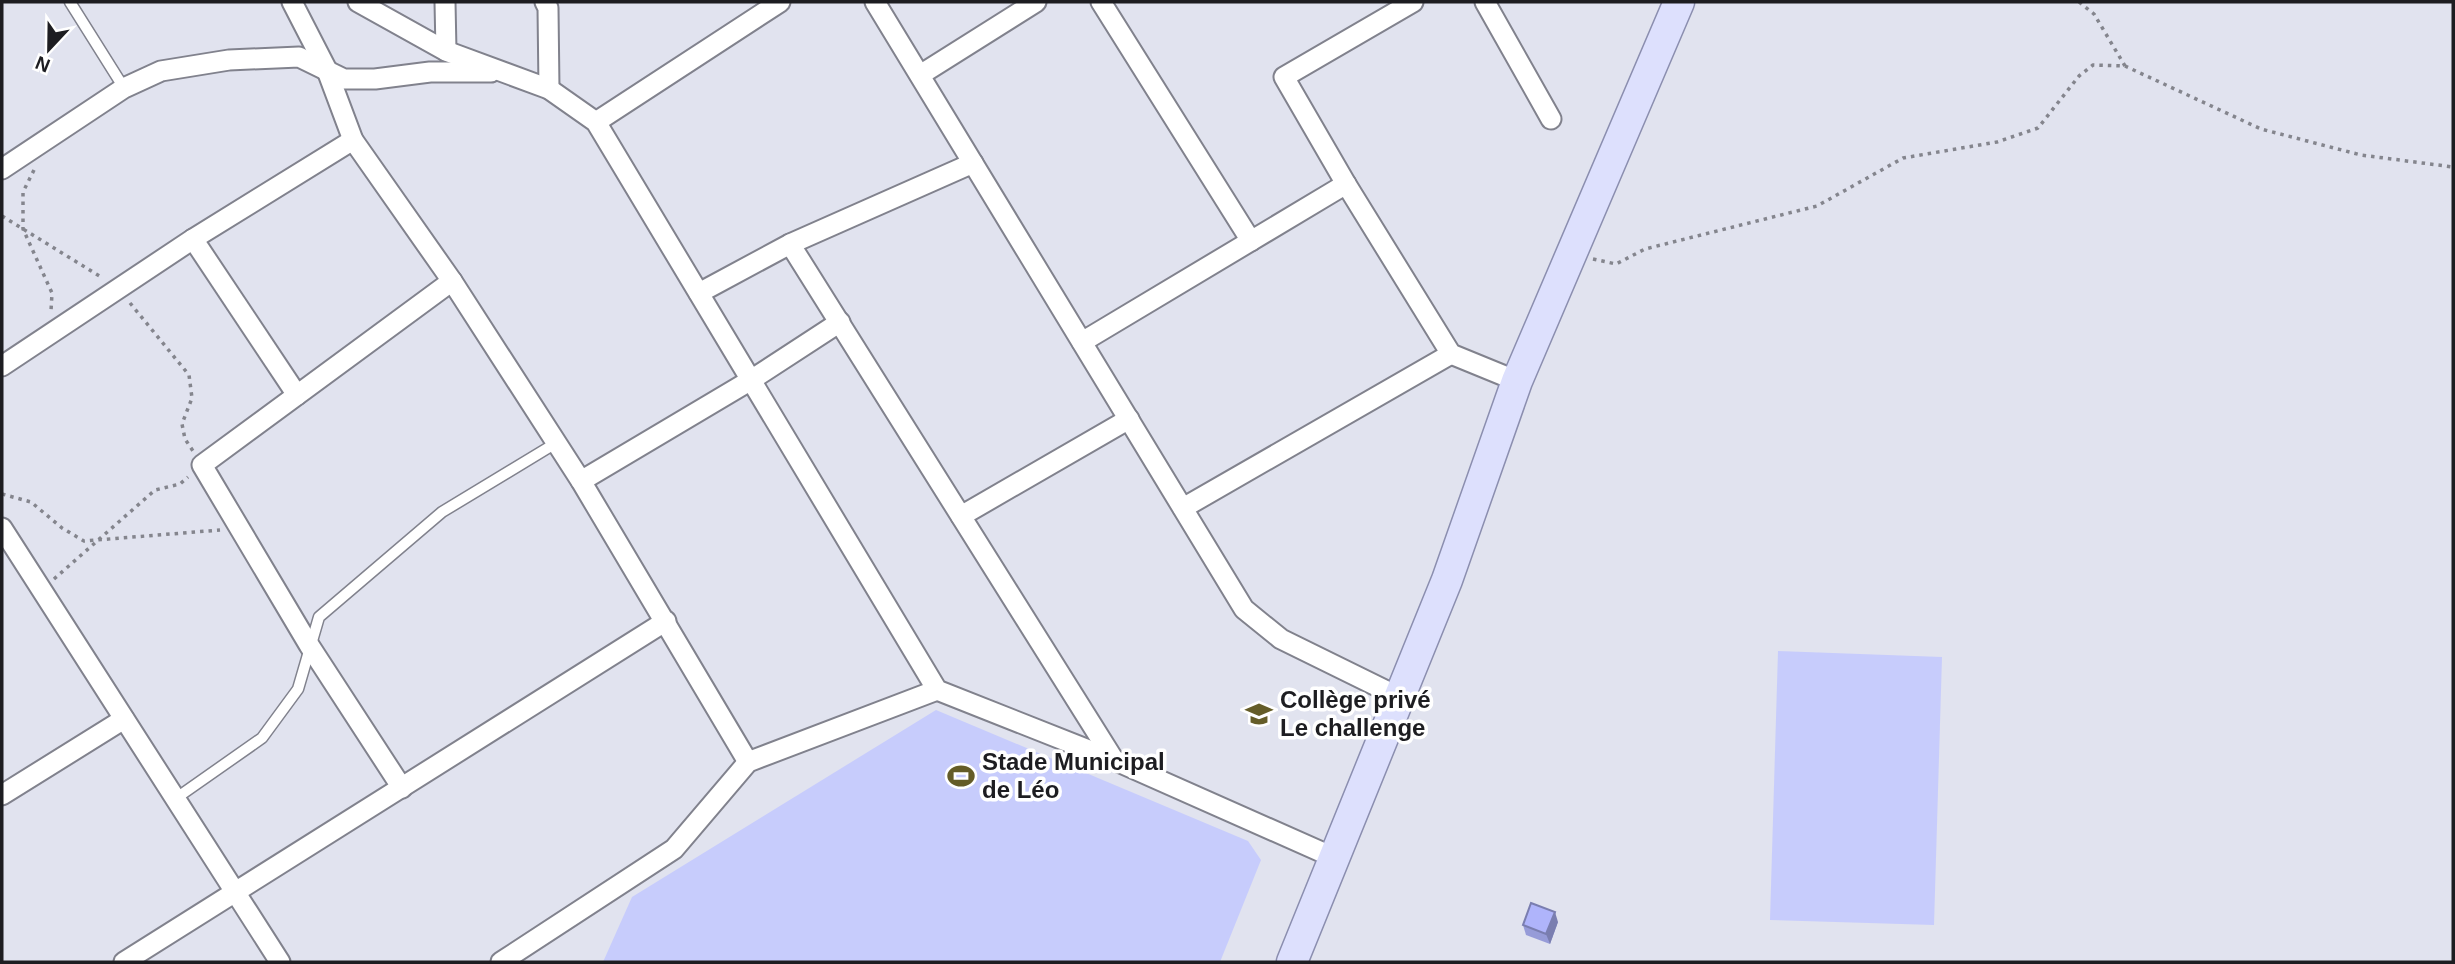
<svg xmlns="http://www.w3.org/2000/svg" width="2455" height="964" font-family="Helvetica,sans-serif">
	<style>
		.green { fill: #c7ccfc }
		.lines { fill: none; stroke-linecap: round; stroke-linejoin: round }
		.service-casing { stroke: #81828d; stroke-width: 13 }
		.minor-casing { stroke: #81828d; stroke-width: 23 }
		.primary-casing { stroke: #8b8eaf; stroke-width: 33 }
		.path { stroke: #84858d; stroke-width: 3.5; stroke-dasharray: 3.5 5; stroke-linecap: butt }
		.service { stroke: #fff; stroke-width: 10 }
		.minor { stroke: #fff; stroke-width: 19 }
		.primary { stroke: #dde0fd; stroke-width: 30 }
		.wall { fill: #969bd8 }
		.shaded-wall { fill: #7a7eb0 }
		.building { fill: #afb4fb; stroke: #7a7eb0; stroke-width: 2 }
		.labels { text-anchor: middle; stroke-width: 7; stroke-linejoin: round; paint-order: stroke }
		.poi-label { font-size: 24px; font-weight: bold; fill: #1d1d21; stroke: #fff; text-anchor: start }
	</style>
	<rect width="100%" height="100%" fill="#e1e3ef"/>
	<g class="green">
		<polygon points="1778,651 1942,657 1934,925 1770,920"/>
		<polygon points="936,710 1248,841 1261,860 1220,962 603,962 632,897"/>
	</g>
	<g class="lines">
		<defs>
			<g id="service">
				<polyline points="70,2 124,88"/>
				<polyline points="175,799 262,738 298,689 319,617 442,512 556,443"/>
			</g>
			<g id="minor">
				<polyline points="292,2 326,68 353,140 452,281 581,481 748,762"/>
				<polyline points="358,2 446,51 549,89 596,122 937,690 1114,760 1335,858"/>
				<polyline points="445,2 446,51"/>
				<polyline points="545,2 548,8 549,89"/>
				<polyline points="875,2 1244,609 1281,639 1401,698"/>
				<polyline points="1101,2 1251,241"/>
				<polyline points="1413,2 1284,77 1346,184 1451,354 1517,381"/>
				<polyline points="1485,2 1551,119"/>
				<polyline points="920,75 1036,2"/>
				<polyline points="596,122 780,2"/>
				<polyline points="2,169 124,88 161,71 229,60 299,57 344,79 375,79 430,72 491,72"/>
				<polyline points="193,239 297,395"/>
				<polyline points="790,244 1114,760"/>
				<polyline points="699,293 790,244 973,163"/>
				<polyline points="1082,342 1346,184"/>
				<polyline points="2,366 193,239 353,140"/>
				<polyline points="581,481 751,380 840,322"/>
				<polyline points="1183,508 1451,354"/>
				<polyline points="961,516 1129,419"/>
				<polyline points="2,528 280,962"/>
				<polyline points="402,788 309,645 202,465 452,281"/>
				<polyline points="2,795 124,719"/>
				<polyline points="124,962 666,621"/>
				<polyline points="501,962 674,849 748,762 937,690"/>
			</g>
			<polyline id="primary" points="1292,962 1447,580 1517,381 1679,2"/>
		</defs>
		<use href="#service" class="service-casing"/>
		<use href="#minor" class="minor-casing"/>
		<use href="#primary" class="primary-casing"/>
		<g class="path">
			<polyline points="2079,2 2094,14 2125,66"/>
			<polyline points="34,170 23,192 23,229 52,293 51,311"/>
			<polyline points="2,216 101,277"/>
			<polyline points="1593,259 1616,264 1645,249 1817,206 1903,158 1997,142 2038,128 2079,76 2093,65 2125,66 2261,129 2361,155 2453,167"/>
			<polyline points="130,303 189,375 192,398 182,424 185,439 193,451"/>
			<polyline points="2,494 31,502 62,528 84,541 220,530"/>
			<polyline points="54,579 155,490 180,484 188,477"/>
		</g>
		<use href="#service" class="service"/>
		<use href="#minor" class="minor"/>
		<use href="#primary" class="primary"/>
	</g>
	<polygon class="wall" points="1558,922 1550,944 1526,935 1523,925"/>
	<polygon class="shaded-wall" points="1555,912 1558,922 1550,944 1546,934"/>
	<polygon class="building" points="1531,903 1555,912 1546,934 1523,925"/>
	<defs>
		<symbol id="school-bare" viewBox="-9 -9 18 18"><path d="M0-5L7-2L0 1L-7-2ZM-4 1L0 2.5L4 1V4Q0 6-4 4Z" fill="#645c28" stroke="#fff" stroke-width="2.5" paint-order="stroke"/></symbol>
		<symbol id="stadium-bare" viewBox="-9 -9 18 18"><path d="M0-5a6.5 5 0 1 0 0 10a6.5 5 0 1 0 0-10ZM-3.5-1.8h7v3.6h-7Z" fill="#645c28" stroke="#fff" stroke-width="2.5" paint-order="stroke"/></symbol>
	</defs>
	<g fill-rule="evenodd">
		<use href="#school-bare" x="1240" y="695" width="38" height="38"/>
		<use href="#stadium-bare" x="942" y="757" width="38" height="38"/>
	</g>
	<g class="labels">
		<g class="poi-label">
			<text x="1280" y="708">Collège privé<tspan x="1280" dy="28">Le challenge</tspan></text>
			<text x="982" y="770">Stade Municipal<tspan x="982" dy="28">de Léo</tspan></text>
		</g>
	</g>
	<rect width="2455" height="964" fill="none" stroke="#1d1d21" stroke-width="7"/>
	<g transform="translate(49 49) rotate(202)" stroke="#ffffff" stroke-width="5" paint-order="stroke">
	<path d="M0-5L12 26L0 18L-12 26Z" fill="#1d1d21"/>
	<text y="-10" font-size="19" font-weight="bold" text-anchor="middle" fill="#1d1d21">N</text>
	</g>
</svg>
